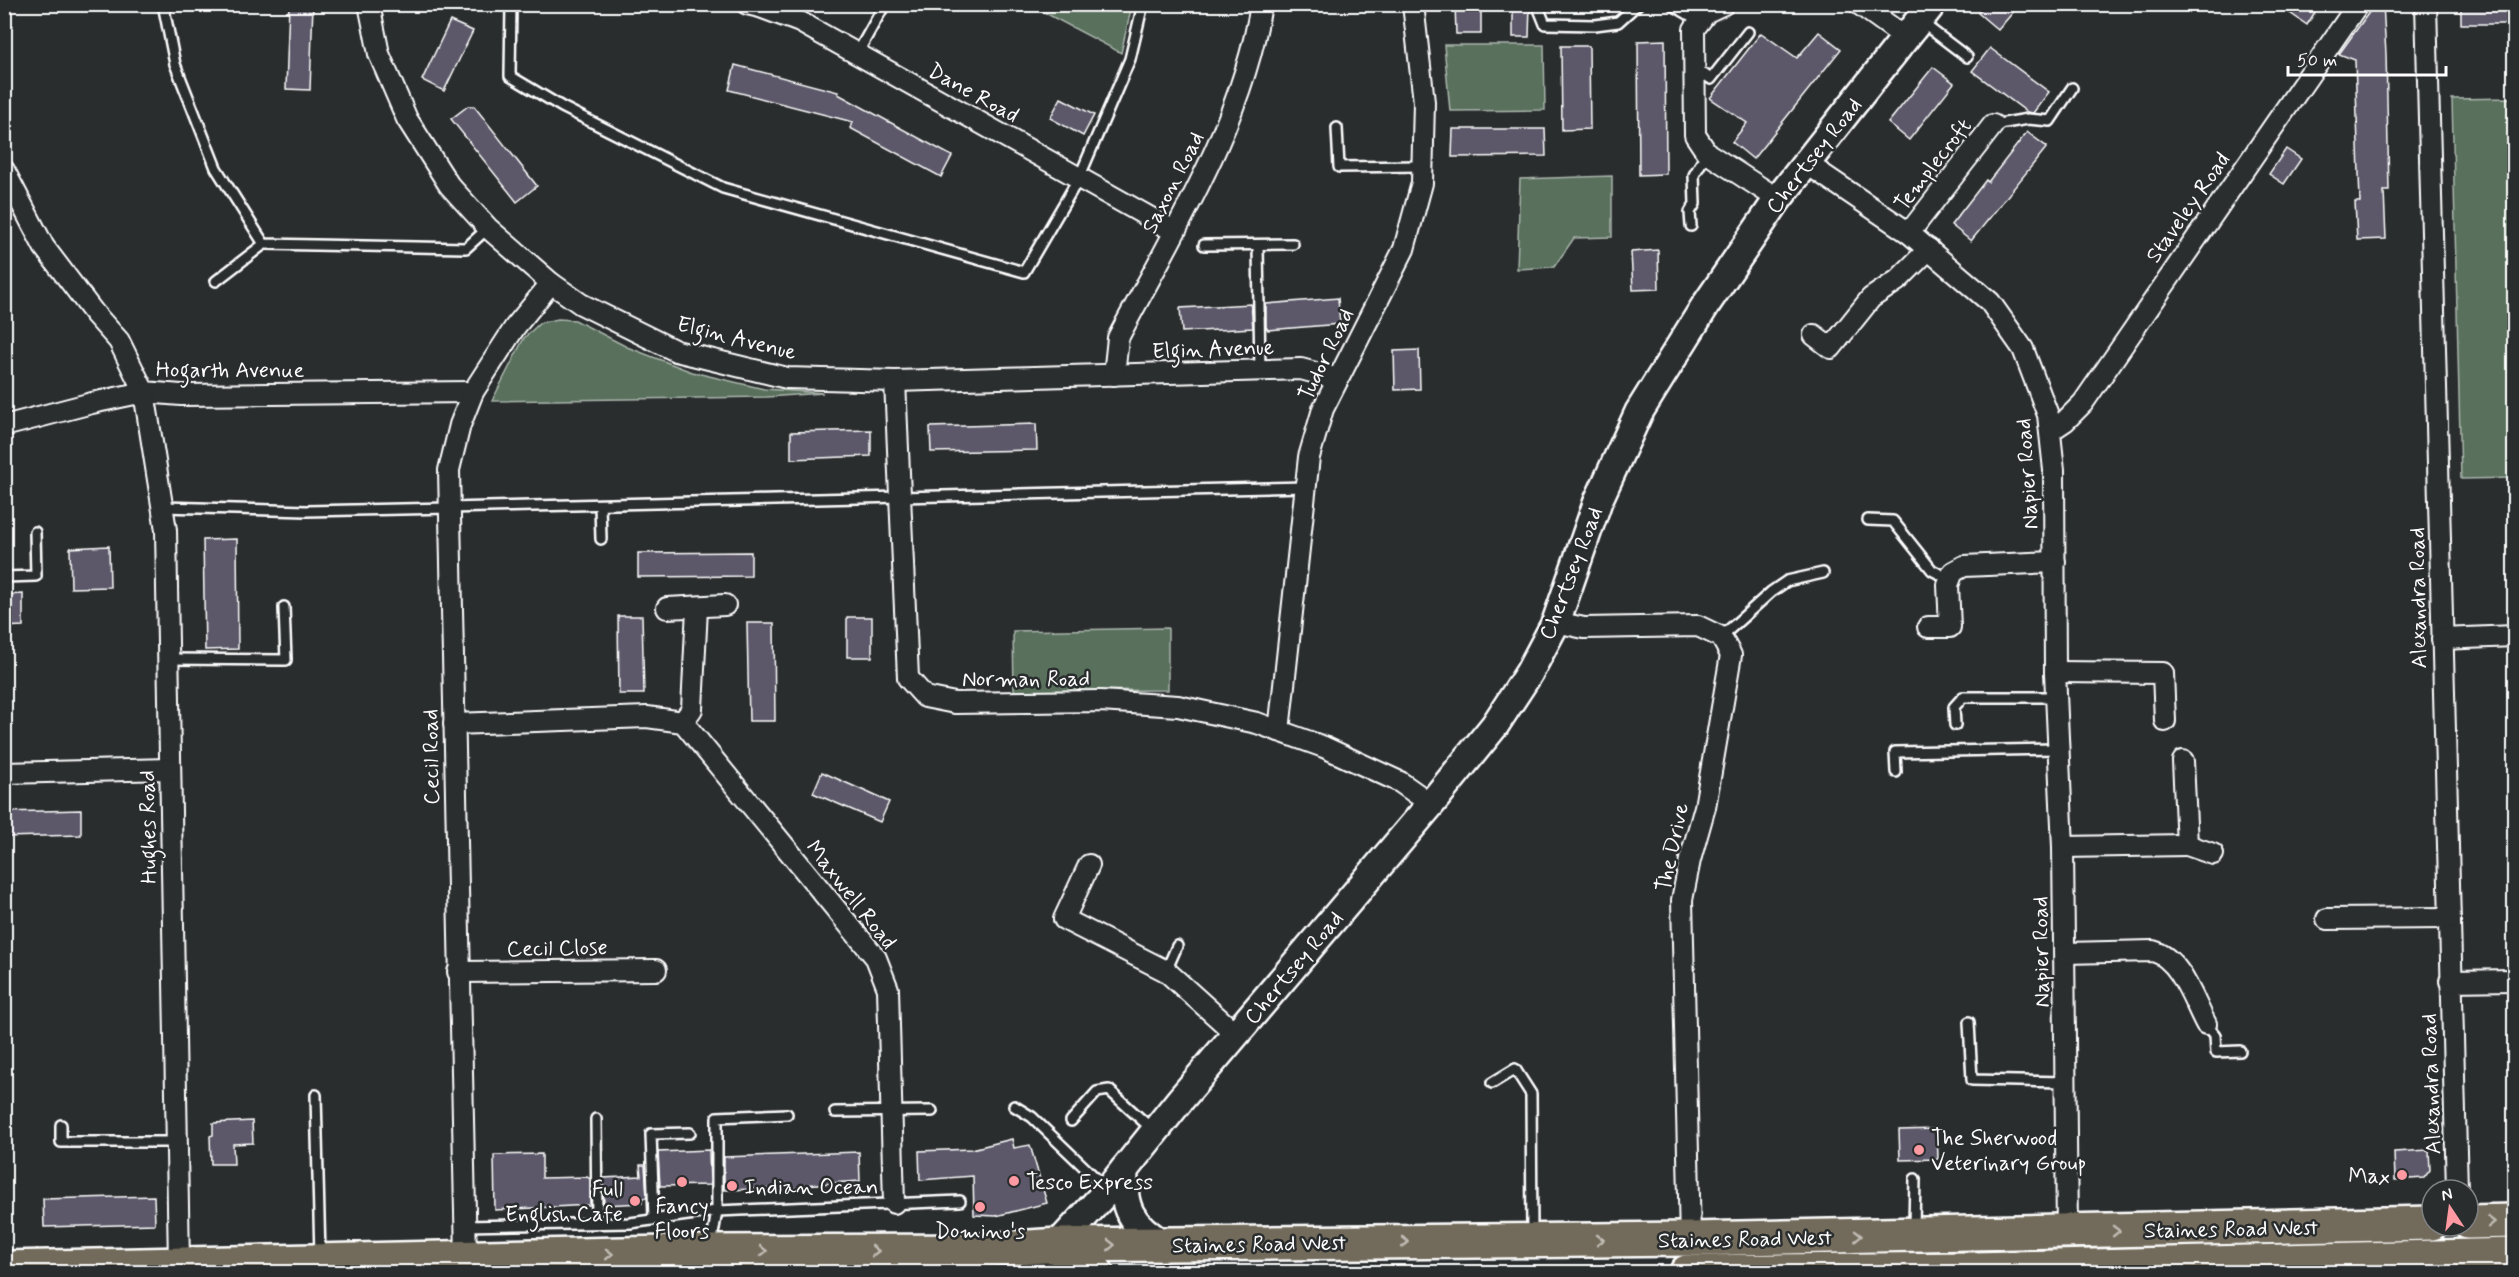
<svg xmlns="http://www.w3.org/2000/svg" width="2519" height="1277" font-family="Mynerve,sans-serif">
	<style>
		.green { fill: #586f5c; stroke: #acb7ae; stroke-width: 1.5 }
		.building { fill: #5c596a; stroke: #fff; stroke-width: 1.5 }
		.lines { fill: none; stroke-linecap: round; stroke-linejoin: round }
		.lane-casing { stroke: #fff; stroke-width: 14 }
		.street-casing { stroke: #fff; stroke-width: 24 }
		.secondary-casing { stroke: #fff; stroke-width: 32 }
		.highway-casing { stroke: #fff; stroke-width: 38 }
		.lane { stroke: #2a2d2e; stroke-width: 9 }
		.street { stroke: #2a2d2e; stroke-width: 20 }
		.secondary { stroke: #2a2d2e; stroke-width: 27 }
		.highway { stroke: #726b5a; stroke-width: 33 }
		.oneway { stroke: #c0bcb5 }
		.poi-dot { fill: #ff9aa2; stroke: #2a2d2e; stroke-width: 2 }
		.labels { text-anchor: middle; stroke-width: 5; stroke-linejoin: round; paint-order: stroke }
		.street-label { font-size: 22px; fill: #fff; stroke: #2a2d2e }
		.poi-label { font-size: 22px; fill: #fff; stroke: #2a2d2e; text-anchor: start }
	</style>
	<rect width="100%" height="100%" fill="#2a2d2e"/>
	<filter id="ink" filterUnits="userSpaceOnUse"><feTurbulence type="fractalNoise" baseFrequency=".0167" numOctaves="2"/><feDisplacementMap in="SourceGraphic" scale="12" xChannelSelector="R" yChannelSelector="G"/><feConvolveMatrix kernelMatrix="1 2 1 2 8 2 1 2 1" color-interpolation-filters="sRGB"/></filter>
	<g filter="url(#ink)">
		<g class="green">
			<polygon points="1030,5 1132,5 1121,53"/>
			<polygon points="1444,45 1544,45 1545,110 1450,111"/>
			<polygon points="2514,98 2514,478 2461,479 2452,99"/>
			<polygon points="1612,176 1612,237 1574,238 1554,267 1517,269 1520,179"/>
			<polygon points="558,319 575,320 627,347 692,372 764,389 823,393 767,397 492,401 524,338 540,323"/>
			<polygon points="1168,628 1168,690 1014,691 1013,631"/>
		</g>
		<g class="building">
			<polygon points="289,4 313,4 310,90 286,89"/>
			<polygon points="1455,4 1481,4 1481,34 1456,34"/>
			<polygon points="1513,4 1530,4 1529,37 1513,37"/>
			<polygon points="1986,4 2020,4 1998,30 1978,13"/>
			<polygon points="2277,4 2320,4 2307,25"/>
			<polygon points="2375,4 2383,4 2386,54 2389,191 2384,191 2386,239 2357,240 2355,202 2360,202 2355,60 2339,54"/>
			<rect x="2461" y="4" width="50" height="20"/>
			<polygon points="450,21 473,31 444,91 422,80"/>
			<polygon points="1819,32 1841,49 1753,159 1732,142 1747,123 1710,98 1761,33 1797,58"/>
			<polygon points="1665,40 1666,174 1639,175 1638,41"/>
			<polygon points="1561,46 1589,46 1590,129 1562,130"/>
			<polygon points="1990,48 2049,92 2033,113 2027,112 1972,71"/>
			<polygon points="735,65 838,92 838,94 952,156 941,177 850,128 853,122 729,90"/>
			<polygon points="1933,67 1954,83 1909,140 1888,123"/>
			<polygon points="1061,98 1094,115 1083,136 1050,118"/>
			<polygon points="468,106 474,106 537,186 517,202 451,119"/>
			<polygon points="1453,129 1545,129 1546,156 1452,157"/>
			<polygon points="2027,132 2047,147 1971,241 1951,225 1986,180 1988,182"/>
			<polygon points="2286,149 2301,159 2284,184 2269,174"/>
			<polygon points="1658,250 1659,289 1633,290 1631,252"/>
			<polygon points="1338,298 1340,324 1268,330 1266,327 1266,304"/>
			<polygon points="1251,304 1253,328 1182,332 1180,308"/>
			<polygon points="1419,350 1420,389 1395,390 1394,351"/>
			<polygon points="1036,424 1037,450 931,452 930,427"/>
			<polygon points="871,430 871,456 791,459 791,432"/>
			<polygon points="237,539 238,649 205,650 203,540"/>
			<polygon points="109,546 110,587 71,588 70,548"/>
			<polygon points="751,552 751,576 638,577 638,553"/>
			<polygon points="23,594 23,626 4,627 4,595"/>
			<polygon points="618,616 642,616 644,694 619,694"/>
			<rect x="847" y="617" width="25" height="40"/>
			<polygon points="747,623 774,623 775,721 749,721"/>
			<polygon points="822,772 889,802 880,822 813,793"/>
			<polygon points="81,810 81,835 4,837 4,812"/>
			<polygon points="252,1121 253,1143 233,1144 234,1164 211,1164 210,1136 213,1135 213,1123"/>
			<polygon points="1937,1129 1938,1159 1900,1160 1899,1130"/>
			<polygon points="1012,1139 1014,1148 1030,1145 1047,1203 996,1216 974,1215 973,1176 920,1180 919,1151 972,1149"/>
			<polygon points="709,1150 710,1185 660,1186 658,1152"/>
			<polygon points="2429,1150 2430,1170 2424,1178 2395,1180 2394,1152"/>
			<polygon points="859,1152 860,1181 804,1185 805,1188 724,1190 724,1157"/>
			<polygon points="542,1154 542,1178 587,1177 590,1179 590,1205 495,1210 494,1155"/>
			<polygon points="640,1165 645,1165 647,1198 642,1198 642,1203 604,1205 603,1178 641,1176"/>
			<polygon points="154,1196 155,1224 44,1227 43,1199"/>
		</g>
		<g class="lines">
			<defs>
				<g id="lane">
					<polyline points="163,4 175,64 216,168 264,244 466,248 488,228"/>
					<polyline points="511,4 510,76 562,107 723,188 1024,272 1079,178 1130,59 1143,4"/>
					<polyline points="1537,4 1545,24 1595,25 1618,22 1638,4"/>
					<polyline points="1671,4 1700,21"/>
					<polyline points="1921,22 1967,57"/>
					<polyline points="857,54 885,4"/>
					<polyline points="1696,69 1711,79 1748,32"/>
					<polyline points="1993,125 2028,119 2050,121 2072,88"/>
					<polyline points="1337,128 1339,167 1422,166"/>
					<polyline points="1691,226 1690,212 1695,204 1694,175 1707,153"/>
					<polyline points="1204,245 1293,244"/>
					<polyline points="1258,246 1260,371"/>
					<polyline points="216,281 264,244"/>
					<polyline points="600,505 601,539"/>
					<polyline points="162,507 306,511 450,508 1306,487"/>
					<polyline points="1868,520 1893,521 1932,570 1949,579"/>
					<polyline points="4,577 36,576 35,532"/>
					<polyline points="1721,637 1771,592 1787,581 1823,573"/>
					<polyline points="168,659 286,660 284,607"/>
					<polyline points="1955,725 1954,707 1963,697 2056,697"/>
					<polyline points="1896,772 1895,752 2057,749"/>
					<polyline points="1166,971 1177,946"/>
					<polyline points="1969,1022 1972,1080 2066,1082"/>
					<polyline points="2206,1024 2215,1035 2216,1052 2240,1051"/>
					<polyline points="1492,1083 1515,1069 1531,1094 1532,1235"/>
					<polyline points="316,1095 320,1256"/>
					<polyline points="1014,1106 1032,1117 1106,1188"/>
					<polyline points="835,1112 932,1111"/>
					<polyline points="596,1119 597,1223"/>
					<polyline points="1071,1121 1097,1092 1109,1090 1154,1131"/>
					<polyline points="61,1125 61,1142 176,1142"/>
					<polyline points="654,1218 651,1134 690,1133"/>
					<polyline points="465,1226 630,1223 717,1211 960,1201"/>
					<polyline points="1914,1227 1915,1179"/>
					<polyline points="711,1246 717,1211 717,1117 787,1114"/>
				</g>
				<g id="street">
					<polyline points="369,4 379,54 407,119 449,185 488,228 551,283 581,304 676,351 787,378 895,381 1301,369 1338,379"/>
					<polyline points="747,4 760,7 800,22 1174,231"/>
					<polyline points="1724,4 1707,12 1694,29 1695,135 1707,153 1778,199"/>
					<polyline points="1859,4 1905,37"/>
					<polyline points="2426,4 2457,1190"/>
					<polyline points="1806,163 1909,233 1990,302 2023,349 2048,415 2054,470 2055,672 2063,847 2067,1232"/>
					<polyline points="4,170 44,247 94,313 119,341 144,392 181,395 473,392"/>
					<polyline points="1909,233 1993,125"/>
					<polyline points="1814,335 1831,348 1871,298 1898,280 1929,249"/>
					<path d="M 1114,375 L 1118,338 C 1172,235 1244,120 1261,4"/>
					<polyline points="895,381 908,678 925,697 955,703 1100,701 1178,706 1257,723 1324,747 1400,782 1431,804"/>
					<polyline points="4,426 92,403 144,392 166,530 179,1263"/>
					<polyline points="2050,431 2065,421 2083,403 2358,4"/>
					<polyline points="667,608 725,605"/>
					<polyline points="1556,622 1584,628 1698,626 1721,637 1731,655 1705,807 1690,860 1682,900 1690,1239"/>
					<polyline points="1928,627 1950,627 1948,585 1953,572 1964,566 2055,562"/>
					<polyline points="2442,639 2514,636"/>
					<polyline points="2055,672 2163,673 2165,721"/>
					<polyline points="683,722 692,709 697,608"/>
					<polyline points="454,724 647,717 683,722 876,958 888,989 894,1203"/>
					<polyline points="1279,731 1309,457 1323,409 1404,249 1422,183 1424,102 1413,4"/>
					<polyline points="2183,761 2187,845 2213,854"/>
					<polyline points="4,773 170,769"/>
					<polyline points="2063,847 2187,845"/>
					<polyline points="1089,865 1064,919 1166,971 1236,1034"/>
					<polyline points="2327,919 2449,918"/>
					<path d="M 2065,953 L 2153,951 C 2181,959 2193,1000 2206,1024"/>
					<polyline points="458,972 656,970"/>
					<polyline points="2450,981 2514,980"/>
					<polyline points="466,1258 449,470 460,425 473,392 515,327 551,283"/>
				</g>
				<g id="secondary">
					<path d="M 1124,1170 C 1122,1208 1130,1224 1163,1244"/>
					<polyline points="1033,1272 1108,1190 1180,1100 1431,804 1495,725 1529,673 1556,622 1598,501 1639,412 1705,306 1778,199 1932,4"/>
				</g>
				<g id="highway">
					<polyline points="2468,1222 2514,1221"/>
					<polyline points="1059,1245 1069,1261 1096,1272"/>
					<polyline points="4,1268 710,1252 967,1251 1059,1245 1690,1239 2432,1223"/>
					<polyline points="1687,1272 1974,1269 2514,1255"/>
				</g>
			</defs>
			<use href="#lane" class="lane-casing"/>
			<use href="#street" class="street-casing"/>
			<use href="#secondary" class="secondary-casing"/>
			<use href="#highway" class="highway-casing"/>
			<use href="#lane" class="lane"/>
			<use href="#street" class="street"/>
			<use href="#secondary" class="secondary"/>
			<use href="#highway" class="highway"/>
		</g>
		<defs><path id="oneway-chevron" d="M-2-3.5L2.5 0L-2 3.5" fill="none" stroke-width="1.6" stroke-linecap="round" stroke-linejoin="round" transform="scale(1.5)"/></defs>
		<g class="oneway">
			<use href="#oneway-chevron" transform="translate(2491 1222) rotate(-1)"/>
			<use href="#oneway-chevron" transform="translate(2116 1231) rotate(-1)"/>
			<use href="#oneway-chevron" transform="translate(1858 1236) rotate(-1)"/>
			<use href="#oneway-chevron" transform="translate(1600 1240)"/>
			<use href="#oneway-chevron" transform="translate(1405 1242)"/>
			<use href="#oneway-chevron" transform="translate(1111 1245) rotate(-1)"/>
			<use href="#oneway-chevron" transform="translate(763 1251)"/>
			<use href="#oneway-chevron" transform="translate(875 1251)"/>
			<use href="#oneway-chevron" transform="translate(609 1254) rotate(-1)"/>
		</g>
	</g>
	<g class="poi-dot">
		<circle cx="1919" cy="1150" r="6"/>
		<circle cx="2402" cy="1175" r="6"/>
		<circle cx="1014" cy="1181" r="6"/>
		<circle cx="682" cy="1182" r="6"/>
		<circle cx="732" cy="1186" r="6"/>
		<circle cx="635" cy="1201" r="6"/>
		<circle cx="980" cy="1207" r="6"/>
	</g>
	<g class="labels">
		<g class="street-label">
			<text transform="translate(974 92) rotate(29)" y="8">Dane Road</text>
			<text transform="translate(1813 155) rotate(-52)" y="8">Chertsey Road</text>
			<text transform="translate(1932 164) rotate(-52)" y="8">Templecroft</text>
			<text transform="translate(1172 182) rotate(-63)" y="8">Saxon Road</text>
			<text transform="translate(2187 207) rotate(-55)" y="8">Staveley Road</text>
			<text transform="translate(737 337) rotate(14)" y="8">Elgin Avenue</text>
			<text transform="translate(1213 348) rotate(-2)" y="8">Elgin Avenue</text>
			<text transform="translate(1325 354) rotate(-64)" y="8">Tudor Road</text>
			<text x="230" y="377">Hogarth Avenue</text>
			<text transform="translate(2026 474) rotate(-94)" y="8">Napier Road</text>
			<text transform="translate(1570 573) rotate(-69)" y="8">Chertsey Road</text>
			<text transform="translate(2417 598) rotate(-91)" y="8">Alexandra Road</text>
			<text x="1026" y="686">Norman Road</text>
			<text transform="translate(430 757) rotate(-91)" y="8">Cecil Road</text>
			<text transform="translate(147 827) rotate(-91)" y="8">Hughes Road</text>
			<text transform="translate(1671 847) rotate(-78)" y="8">The Drive</text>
			<text transform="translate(852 894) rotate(52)" y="8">Maxwell Road</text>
			<text transform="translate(557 947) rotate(-1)" y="8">Cecil Close</text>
			<text transform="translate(2040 952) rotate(-91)" y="8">Napier Road</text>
			<text transform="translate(1293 967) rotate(-50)" y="8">Chertsey Road</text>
			<text transform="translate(2430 1084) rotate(-92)" y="8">Alexandra Road</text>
			<text transform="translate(2231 1228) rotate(-1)" y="8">Staines Road West</text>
			<text transform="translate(1745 1238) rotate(-1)" y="8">Staines Road West</text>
			<text transform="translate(1259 1243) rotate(-1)" y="8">Staines Road West</text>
		</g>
		<g class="poi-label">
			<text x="1931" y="1145">The Sherwood<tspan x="1931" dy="25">Veterinary Group</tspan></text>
			<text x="2390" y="1183" text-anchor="end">Max</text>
			<text x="1026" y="1189">Tesco Express</text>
			<text x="744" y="1194">Indian Ocean</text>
			<text x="623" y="1196" text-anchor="end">Full<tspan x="623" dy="25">English Cafe</tspan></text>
			<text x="682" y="1213" text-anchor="middle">Fancy<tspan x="682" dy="25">Floors</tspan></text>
			<text x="980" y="1238" text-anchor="middle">Domino's</text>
		</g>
	</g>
	<rect width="2519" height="1277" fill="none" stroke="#2a2d2e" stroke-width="24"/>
	<rect x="12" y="12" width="2495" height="1253" fill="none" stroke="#fff" stroke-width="2" filter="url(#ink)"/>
	<g transform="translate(2450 1208) rotate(347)"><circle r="28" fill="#2a2d2e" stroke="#7f8182" stroke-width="1.5"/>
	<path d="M0-4.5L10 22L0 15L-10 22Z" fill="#ff9aa2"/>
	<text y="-9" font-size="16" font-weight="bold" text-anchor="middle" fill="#ffffff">N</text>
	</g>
	<path d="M2288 66v9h158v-9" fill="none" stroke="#ffffff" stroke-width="3"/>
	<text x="2297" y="66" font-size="18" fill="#ffffff" stroke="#2a2d2e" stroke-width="4.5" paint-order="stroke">50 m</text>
</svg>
